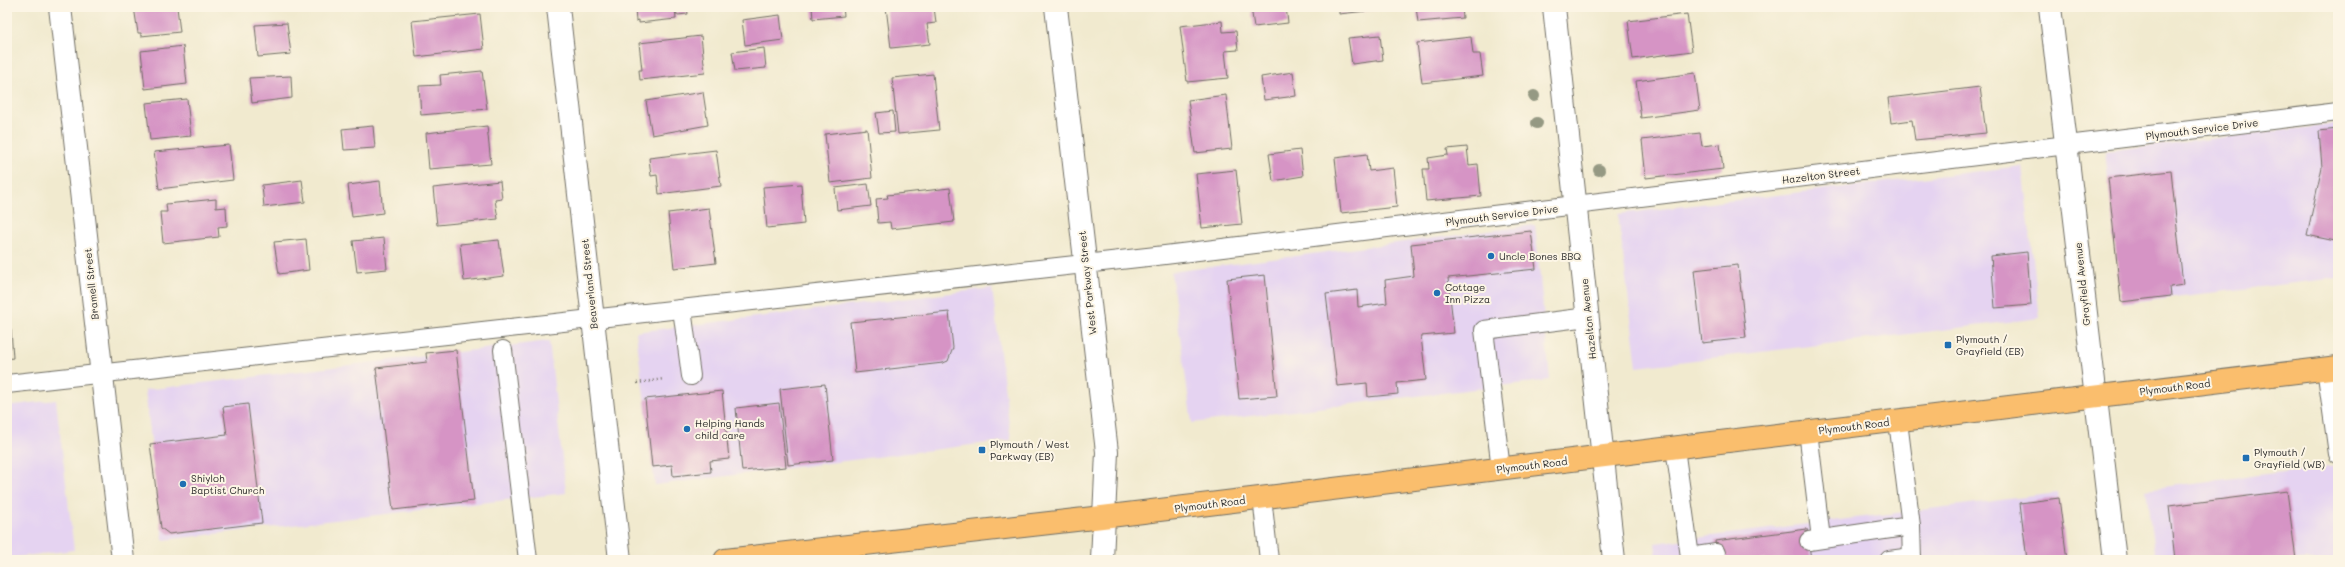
<svg xmlns="http://www.w3.org/2000/svg" width="2345" height="567" font-family="Mali,sans-serif">
	<style>
		.built { fill: #e5d3f1 }
		.building { fill: #d694c5 }
		.lines { fill: none; stroke-linecap: round; stroke-linejoin: round }
		.lane-casing { stroke: #706e64; stroke-width: 20 }
		.street-casing { stroke: #706e64; stroke-width: 24 }
		.primary-casing { stroke: #706e64; stroke-width: 24 }
		.path { stroke: #706e64; stroke-width: 2.5; stroke-dasharray: 1 3; stroke-linecap: butt }
		.lane { stroke: #fff; stroke-width: 18 }
		.street { stroke: #fff; stroke-width: 22 }
		.primary { stroke: #fabe6d; stroke-width: 22 }
		.tree { fill: #959983 }
		.poi-dot { fill: #1f6fb2; stroke: #fcf5e5; stroke-width: 1.5 }
		.labels { text-anchor: middle; stroke-width: 4; stroke-linejoin: round; paint-order: stroke }
		.street-label { font-size: 10px; fill: #2b2b2b; stroke: #fcf5e5 }
		.poi-label { font-size: 10px; fill: #2b2b2b; stroke: #fcf5e5; text-anchor: start }
	</style>
	<rect width="100%" height="100%" fill="#fcf5e5"/>
	<filter id="ink" filterUnits="userSpaceOnUse"><feTurbulence type="fractalNoise" baseFrequency=".025" numOctaves="2"/><feDisplacementMap in="SourceGraphic" scale="8" xChannelSelector="R" yChannelSelector="G"/><feConvolveMatrix kernelMatrix="1 2 1 2 8 2 1 2 1" color-interpolation-filters="sRGB"/></filter>
	<filter id="wash" filterUnits="userSpaceOnUse"><feTurbulence type="fractalNoise" baseFrequency=".012" numOctaves="4" result="noise"/><feDisplacementMap in="SourceGraphic" scale="16" xChannelSelector="R" yChannelSelector="G"/><feGaussianBlur stdDeviation="0.9" result="paint"/><feColorMatrix in="noise" values="0 0 0 0 0 0 0 0 0 0 0 0 0 0 0 0 0 1.4 0 .05"/><feComposite in="paint" operator="in"/></filter>
	<g filter="url(#wash)">
		<rect width="100%" height="100%" fill="#f1eacf"/>
		<g class="built">
			<polygon points="2338,124 2338,278 2122,303 2105,151"/>
			<polygon points="2022,166 2040,318 1637,367 1618,214"/>
			<polygon points="1535,225 1550,380 1192,423 1171,272"/>
			<polygon points="992,288 1011,440 655,485 636,332"/>
			<polygon points="549,341 566,493 163,540 145,390"/>
			<polygon points="56,400 74,550 7,558 7,406"/>
			<polygon points="2338,465 2338,560 2155,560 2146,489"/>
			<polygon points="2058,493 2067,560 1657,560 1655,543"/>
		</g>
		<g id="blocks">
			<g class="building">
				<polygon points="134,7 177,7 180,32 141,36 141,33 138,33"/>
				<polygon points="635,7 675,7 676,19 639,23 639,20 636,21"/>
				<polygon points="676,7 687,7 688,14 677,15"/>
				<polygon points="812,7 843,7 844,16 813,19"/>
				<polygon points="886,7 934,7 936,23 927,24 930,44 891,48"/>
				<polygon points="1251,7 1286,7 1288,23 1254,27"/>
				<polygon points="1339,7 1376,7 1376,10 1339,14"/>
				<polygon points="1416,7 1462,7 1463,18 1418,22"/>
				<polygon points="480,14 484,49 416,57 412,21"/>
				<polygon points="1687,14 1692,51 1633,59 1628,21"/>
				<polygon points="780,15 783,40 745,45 742,20"/>
				<polygon points="1222,21 1223,32 1236,31 1238,50 1225,51 1228,78 1187,82 1180,26"/>
				<polygon points="287,23 291,54 258,57 255,25"/>
				<polygon points="1380,35 1383,60 1352,64 1348,38"/>
				<polygon points="701,36 705,73 640,80 639,70 642,70 639,43"/>
				<polygon points="1471,37 1473,54 1480,54 1483,76 1422,83 1417,43"/>
				<polygon points="183,46 187,84 145,89 141,51"/>
				<polygon points="764,48 766,68 735,71 732,52"/>
				<polygon points="482,71 487,109 421,115 419,86 441,85 440,75"/>
				<polygon points="1293,72 1296,96 1264,100 1261,77"/>
				<polygon points="1695,73 1700,110 1641,118 1636,81"/>
				<polygon points="933,74 939,130 898,134 892,78"/>
				<polygon points="291,76 292,98 252,103 249,78"/>
				<polygon points="1980,87 1986,133 1915,140 1912,120 1891,123 1888,98"/>
				<polygon points="703,92 708,125 652,135 646,101"/>
				<polygon points="1226,95 1232,149 1195,153 1188,100"/>
				<polygon points="187,99 191,136 150,140 146,103"/>
				<polygon points="893,111 895,132 879,133 876,113"/>
				<polygon points="373,126 375,148 344,150 342,129"/>
				<polygon points="487,126 491,164 429,169 426,133"/>
				<polygon points="867,129 872,178 830,183 825,134"/>
				<polygon points="2338,129 2338,238 2335,241 2307,235 2322,167 2319,131"/>
				<polygon points="1700,133 1702,146 1720,144 1723,169 1646,178 1642,140"/>
				<polygon points="229,145 233,180 159,189 154,152"/>
				<polygon points="1467,147 1469,165 1478,164 1481,196 1426,201 1423,169 1429,169 1428,158 1448,155 1447,149"/>
				<polygon points="716,150 721,186 659,194 657,175 651,176 649,158"/>
				<polygon points="1300,150 1303,176 1273,181 1269,154"/>
				<polygon points="1367,154 1369,171 1393,168 1397,207 1341,213 1335,158"/>
				<polygon points="1236,170 1242,224 1202,228 1196,174"/>
				<polygon points="2171,171 2183,285 2170,287 2171,296 2121,302 2108,178"/>
				<polygon points="302,180 305,202 264,207 262,185"/>
				<polygon points="380,181 383,213 352,217 348,185"/>
				<polygon points="500,181 502,199 495,200 498,219 437,225 433,188"/>
				<polygon points="801,184 804,224 767,228 763,187"/>
				<polygon points="868,184 871,206 837,210 835,188"/>
				<polygon points="950,188 954,222 891,229 890,222 878,223 876,199 888,198 887,195"/>
				<polygon points="216,199 216,208 226,207 227,226 218,227 219,237 163,243 160,212 167,212 166,204"/>
				<polygon points="709,208 716,263 674,268 668,213"/>
				<polygon points="1531,231 1536,269 1448,278 1454,333 1421,336 1426,380 1397,383 1398,394 1368,397 1367,383 1337,386 1326,294 1357,290 1358,307 1387,303 1385,280 1414,276 1411,244"/>
				<polygon points="384,238 387,269 357,272 353,241"/>
				<polygon points="306,239 309,270 279,274 274,242"/>
				<polygon points="499,240 504,276 464,281 460,244"/>
				<polygon points="2027,252 2031,305 1995,308 1991,256"/>
				<polygon points="1738,265 1746,338 1702,343 1694,270"/>
				<polygon points="1265,275 1277,396 1239,399 1227,279"/>
				<polygon points="949,312 953,348 948,361 943,363 855,373 850,322"/>
				<polygon points="7,329 11,329 13,358 7,359"/>
				<polygon points="456,350 474,501 393,510 376,368 427,362 426,353"/>
				<polygon points="825,384 833,460 788,465 780,389"/>
				<polygon points="722,391 729,459 710,461 711,472 673,476 672,465 652,467 645,399"/>
				<polygon points="779,403 786,467 742,471 736,408"/>
				<polygon points="248,404 262,523 169,534 161,528 150,444 227,435 223,407"/>
				<polygon points="2287,491 2296,560 2175,560 2169,506"/>
				<polygon points="2059,498 2067,560 2027,560 2020,503"/>
				<polygon points="1807,529 1811,560 1717,560 1715,541"/>
			</g>
		</g>
	</g>
	<g filter="url(#ink)">
		<use href="#blocks" fill-opacity="0" stroke="#706e64" stroke-width="1"/>
		<g class="lines">
			<defs>
				<g id="lane">
					<polyline points="682,309 691,376"/>
					<polyline points="503,350 528,560"/>
					<polyline points="2326,368 2338,454"/>
					<polyline points="7,384 1165,255 2338,112"/>
					<polyline points="1808,431 1821,539"/>
					<polyline points="1675,448 1690,557"/>
					<polyline points="1501,469 1484,330 1588,317"/>
					<polyline points="1262,497 1269,560"/>
					<polyline points="1911,526 1912,560"/>
					<polyline points="1809,541 1911,526 1898,421"/>
					<polyline points="1690,560 1690,557 1716,553"/>
					<polyline points="1889,560 1912,557"/>
				</g>
				<g id="street">
					<polyline points="60,7 123,560"/>
					<polyline points="558,7 620,560"/>
					<polyline points="1056,7 1107,452 1102,560"/>
					<polyline points="1554,7 1614,560"/>
					<polyline points="2050,7 2115,560"/>
				</g>
				<polyline id="primary" points="725,560 1102,517 2338,367"/>
			</defs>
			<use href="#lane" class="lane-casing"/>
			<use href="#street" class="street-casing"/>
			<use href="#primary" class="primary-casing"/>
			<polyline class="path" points="637,383 664,379"/>
			<use href="#lane" class="lane"/>
			<use href="#street" class="street"/>
			<use href="#primary" class="primary"/>
		</g>
		<g class="tree">
			<circle cx="1534" cy="96" r="6"/>
			<circle cx="1537" cy="123" r="6"/>
			<circle cx="1599" cy="170" r="6"/>
		</g>
	</g>
	<g class="poi-dot">
		<circle cx="1491" cy="256" r="4"/>
		<circle cx="1437" cy="293" r="4"/>
		<rect x="1944" y="341" width="8" height="8" rx="2"/>
		<circle cx="687" cy="429" r="4"/>
		<rect x="978" y="446" width="8" height="8" rx="2"/>
		<rect x="2242" y="454" width="8" height="8" rx="2"/>
		<circle cx="183" cy="484" r="4"/>
	</g>
	<g class="labels">
		<g class="street-label">
			<text transform="translate(2202 129) rotate(-7)" y="4">Plymouth Service Drive</text>
			<text transform="translate(1821 175) rotate(-7)" y="4">Hazelton Street</text>
			<text transform="translate(1502 215) rotate(-7)" y="4">Plymouth Service Drive</text>
			<text transform="translate(1087 283) rotate(-96)" y="4">West Parkway Street</text>
			<text transform="translate(91 284) rotate(-96)" y="4">Bramell Street</text>
			<text transform="translate(589 284) rotate(-96)" y="4">Beaverland Street</text>
			<text transform="translate(2082 284) rotate(-96)" y="4">Grayfield Avenue</text>
			<text transform="translate(1588 319) rotate(-96)" y="4">Hazelton Avenue</text>
			<text transform="translate(2175 387) rotate(-7)" y="4">Plymouth Road</text>
			<text transform="translate(1854 426) rotate(-7)" y="4">Plymouth Road</text>
			<text transform="translate(1532 465) rotate(-7)" y="4">Plymouth Road</text>
			<text transform="translate(1210 504) rotate(-7)" y="4">Plymouth Road</text>
		</g>
		<g class="poi-label">
			<text x="1499" y="260">Uncle Bones BBQ</text>
			<text x="1445" y="291">Cottage<tspan x="1445" dy="12">Inn Pizza</tspan></text>
			<text x="1956" y="343">Plymouth /<tspan x="1956" dy="12">Grayfield (EB)</tspan></text>
			<text x="695" y="427">Helping Hands<tspan x="695" dy="12">child care</tspan></text>
			<text x="990" y="448">Plymouth / West<tspan x="990" dy="12">Parkway (EB)</tspan></text>
			<text x="2254" y="456">Plymouth /<tspan x="2254" dy="12">Grayfield (WB)</tspan></text>
			<text x="191" y="482">Shiyloh<tspan x="191" dy="12">Baptist Church</tspan></text>
		</g>
	</g>
	<rect width="2345" height="567" fill="none" stroke="#fcf5e5" stroke-width="24"/>
</svg>
